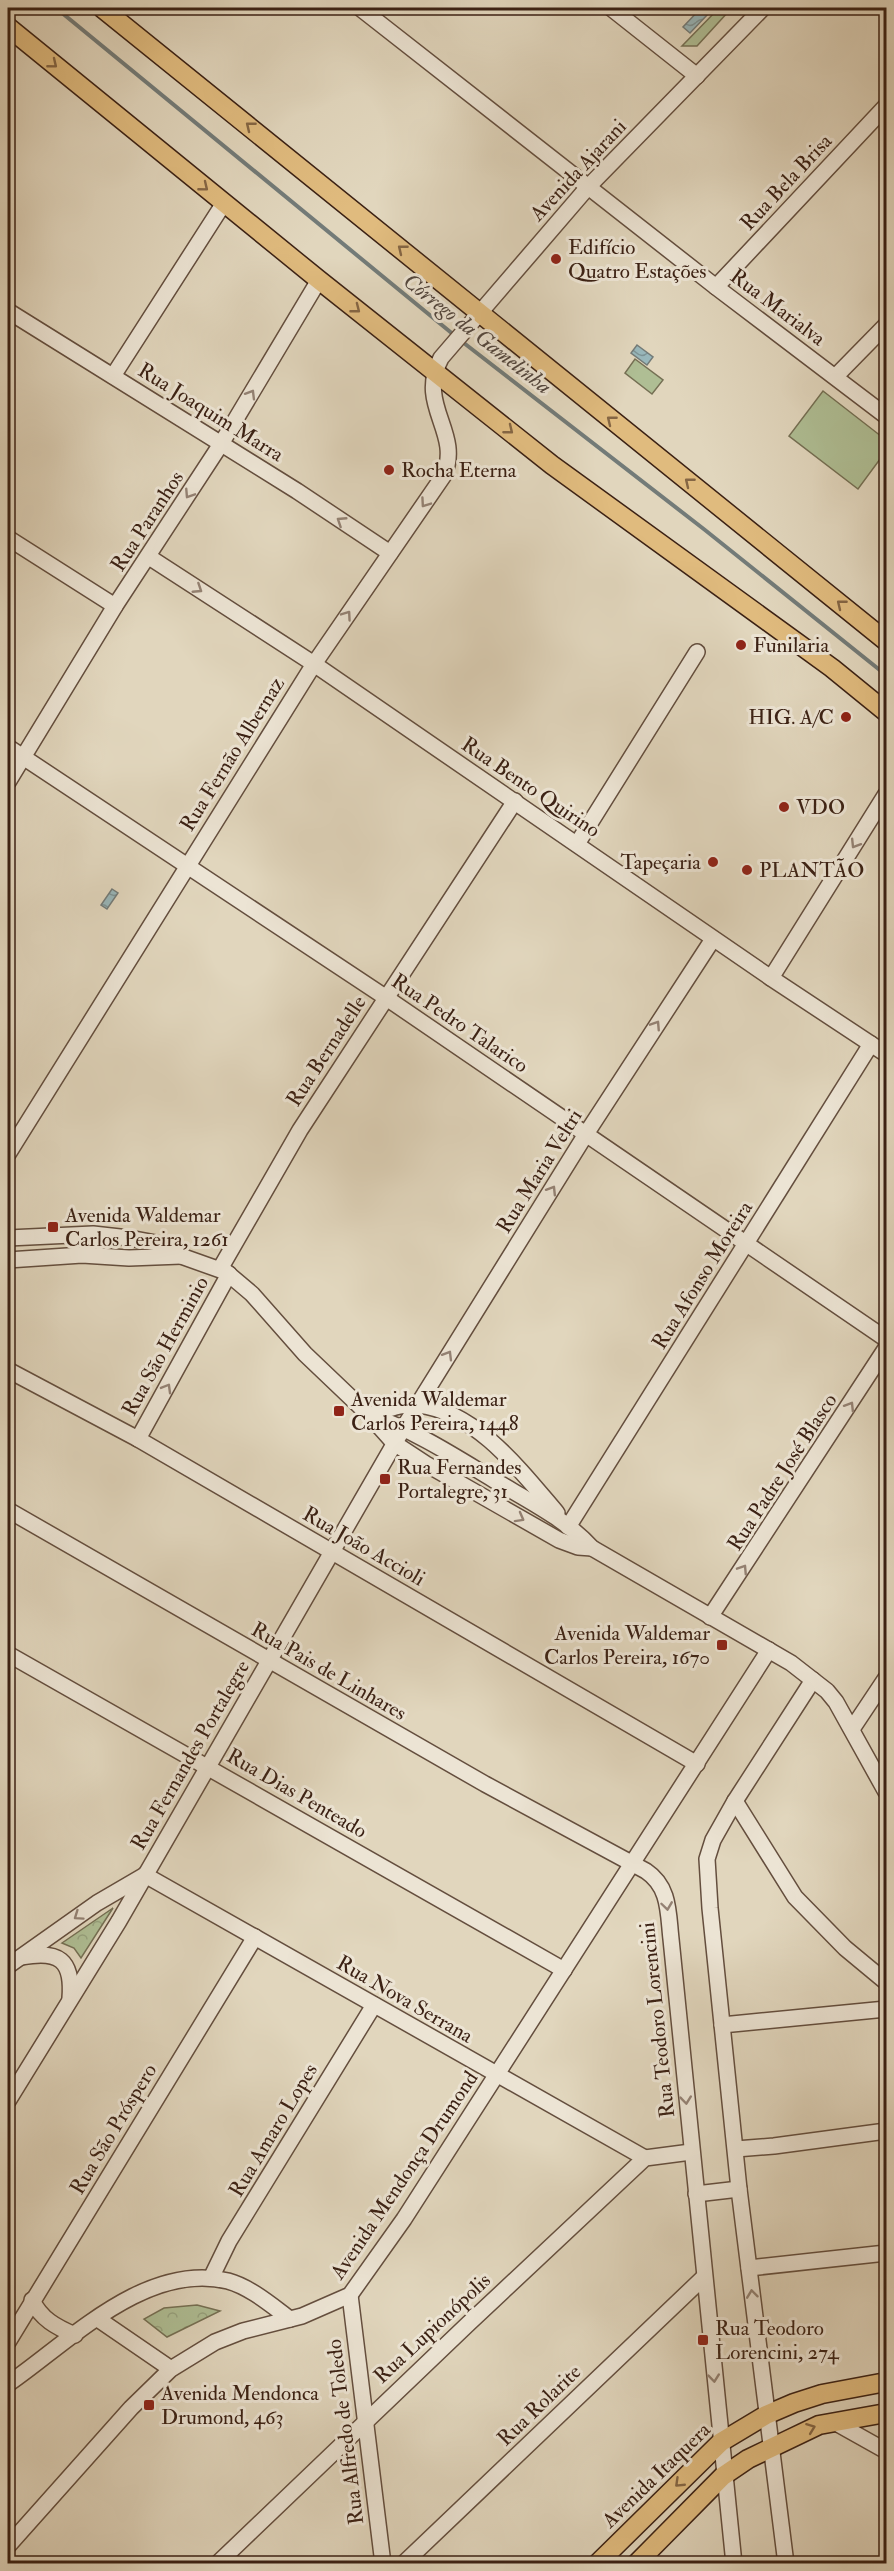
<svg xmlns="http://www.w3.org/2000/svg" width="894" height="2571" font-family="'IM FELL Double Pica',serif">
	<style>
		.park { fill: url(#park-crowns); stroke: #757054; stroke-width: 1.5 }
		.garden { fill: #afbe94; stroke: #757054; stroke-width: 1.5 }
		.water { fill: url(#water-waves); stroke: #737b78; stroke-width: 1.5 }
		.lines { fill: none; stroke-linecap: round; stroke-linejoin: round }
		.stream { stroke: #737b78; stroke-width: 4 }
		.minor-casing { stroke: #644e3e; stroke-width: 18 }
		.major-casing { stroke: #3b2114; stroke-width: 21 }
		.minor { stroke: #ece4d4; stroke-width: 15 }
		.major { stroke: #e0bb7e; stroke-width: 18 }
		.oneway { stroke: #856644 }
		.oneway2 { stroke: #948274 }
		.poi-dot { fill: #8f2418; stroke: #ece4d4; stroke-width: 2 }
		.labels { text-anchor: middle; stroke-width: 6; stroke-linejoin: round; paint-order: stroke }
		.street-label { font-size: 21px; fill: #3b2114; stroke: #ece4d4 }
		.poi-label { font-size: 21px; fill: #3b2114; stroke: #ece4d4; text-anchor: start }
		.water-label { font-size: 22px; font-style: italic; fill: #52463e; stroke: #ece4d4 }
	</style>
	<defs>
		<pattern id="park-crowns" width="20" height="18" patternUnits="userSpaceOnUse" patternTransform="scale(1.5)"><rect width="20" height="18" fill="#afbe94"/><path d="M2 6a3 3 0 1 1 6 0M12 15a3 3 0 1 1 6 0" fill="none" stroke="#97a37f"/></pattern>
		<pattern id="water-waves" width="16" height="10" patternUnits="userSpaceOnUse" patternTransform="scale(1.5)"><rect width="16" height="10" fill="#98b7bb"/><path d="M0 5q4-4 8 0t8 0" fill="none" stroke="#7d9497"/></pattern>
	</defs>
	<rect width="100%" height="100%" fill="#e1d6bd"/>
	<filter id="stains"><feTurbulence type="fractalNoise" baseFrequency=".00333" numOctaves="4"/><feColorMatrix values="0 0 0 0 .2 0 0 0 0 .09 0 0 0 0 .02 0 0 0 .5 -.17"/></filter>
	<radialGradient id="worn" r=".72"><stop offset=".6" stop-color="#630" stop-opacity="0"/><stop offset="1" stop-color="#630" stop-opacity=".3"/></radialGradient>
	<g class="park">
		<polygon points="113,1908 81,1958 74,1948 62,1943"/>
		<polygon points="197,2305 220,2311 167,2337 144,2319 164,2308"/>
	</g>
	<g class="garden">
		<polygon points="719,8 723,8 728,12 697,46 682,46"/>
		<polygon points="635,359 663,380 652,394 625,373"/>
		<polygon points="823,391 886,440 886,451 858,489 789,436"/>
		<polygon points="359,2558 360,2563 312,2563"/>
	</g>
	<g class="water">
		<polygon points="701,8 708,14 690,33 683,27"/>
		<polygon points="637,345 653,357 647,365 631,353"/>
		<polygon points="112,889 118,893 107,909 101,905"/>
	</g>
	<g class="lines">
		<g class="stream">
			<polyline points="56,8 454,335"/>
			<polyline points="460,340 705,530 886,675"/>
		</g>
		<defs>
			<g id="minor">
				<polyline points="360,8 716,287 886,416"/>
				<polyline points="611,8 697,76"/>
				<polyline points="716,287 886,106"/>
				<polyline points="8,311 297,491 390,553"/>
				<polyline points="113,376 224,203"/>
				<polyline points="836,376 886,325"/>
				<polyline points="8,538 115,606"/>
				<polyline points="149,557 314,664 771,978 886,1054"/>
				<polyline points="8,747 385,997 886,1339"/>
				<polyline points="8,782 115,606 221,444 319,280"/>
				<polyline points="577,844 697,652"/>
				<polyline points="771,978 886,794"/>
				<path d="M 8,1154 L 314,664 L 444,475 C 462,431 416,406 441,358 L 588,187 L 763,8"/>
				<polyline points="8,1238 93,1234 129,1238 156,1243 181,1256 226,1272 252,1294 305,1354 369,1415 394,1443 426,1464 559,1540 578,1547 592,1548"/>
				<polyline points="8,1260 82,1255 129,1258 181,1256"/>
				<polyline points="220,1269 300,1130 515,801"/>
				<polyline points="8,1370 138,1439 697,1764"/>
				<path d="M 369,1415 C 384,1411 402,1403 418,1405 C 476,1411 522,1472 557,1513"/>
				<path d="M 372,1416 C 416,1431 454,1456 494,1480 C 527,1500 566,1519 592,1548 L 791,1663 L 827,1691 L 836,1702 L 886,1792"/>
				<polyline points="138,1439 229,1274"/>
				<path d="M 8,1510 L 485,1784 L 646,1871 C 670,1887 668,1913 671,1939 L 734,2564"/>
				<polyline points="568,1527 871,1044"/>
				<polyline points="710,1617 886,1348"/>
				<polyline points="8,1654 564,1970"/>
				<polyline points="852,1729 886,1678"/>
				<polyline points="735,1801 795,1897 845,1948 886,1982"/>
				<polyline points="145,1875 645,2158"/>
				<path d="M 22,1957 C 59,1950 73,1960 70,1998"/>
				<polyline points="8,1966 97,1903 145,1875"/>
				<polyline points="722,2025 886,2009"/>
				<polyline points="8,2101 119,1921 404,1427 586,1134 713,939"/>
				<polyline points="736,2149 774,2146 886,2131"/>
				<polyline points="696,2194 739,2189"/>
				<polyline points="749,2268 886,2253"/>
				<polyline points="211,2278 229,2241 374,2005"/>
				<polyline points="350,2295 383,2564"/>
				<path d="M 32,2300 C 41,2319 56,2327 75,2335"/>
				<polyline points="98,2319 171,2369"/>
				<polyline points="8,2342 255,1937"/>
				<path d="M 8,2384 C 69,2342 146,2261 228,2281 C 250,2287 271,2305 290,2319"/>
				<polyline points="836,2423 886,2451"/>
				<polyline points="8,2546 131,2408 171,2369 215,2342 243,2331 302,2316 350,2295 404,2219 769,1650"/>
				<polyline points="217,2564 468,2324 645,2158 691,2152"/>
				<polyline points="403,2564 704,2277"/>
				<polyline points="786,2564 739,2189 710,1908 707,1859 713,1840 735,1801 813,1680"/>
			</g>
			<g id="major">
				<polyline points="102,8 886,641"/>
				<polyline points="8,27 319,280 552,465 832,668 886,712"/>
				<polyline points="597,2564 721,2442 766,2415 794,2403 822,2394 886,2382"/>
				<polyline points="636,2564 723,2476 748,2459 819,2425 886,2413"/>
			</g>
		</defs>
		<use href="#minor" class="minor-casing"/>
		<use href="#major" class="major-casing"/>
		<use href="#minor" class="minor"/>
		<use href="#major" class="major"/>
	</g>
	<defs><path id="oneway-chevron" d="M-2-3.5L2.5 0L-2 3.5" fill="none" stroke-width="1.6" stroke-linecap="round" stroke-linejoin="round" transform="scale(1.5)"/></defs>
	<g class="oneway">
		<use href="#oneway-chevron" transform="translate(53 64) rotate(39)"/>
		<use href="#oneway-chevron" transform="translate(250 126) rotate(-141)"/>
		<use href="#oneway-chevron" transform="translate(204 187) rotate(39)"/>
		<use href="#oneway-chevron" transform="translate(402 249) rotate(-141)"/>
		<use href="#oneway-chevron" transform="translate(356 309) rotate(38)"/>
		<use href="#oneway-chevron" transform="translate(611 420) rotate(-141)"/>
		<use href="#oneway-chevron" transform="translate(509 430) rotate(39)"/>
		<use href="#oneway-chevron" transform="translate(689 482) rotate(-141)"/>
		<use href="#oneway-chevron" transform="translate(841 604) rotate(-141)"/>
		<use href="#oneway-chevron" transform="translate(811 2428) rotate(-21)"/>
		<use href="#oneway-chevron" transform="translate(679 2483) rotate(136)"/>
	</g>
	<g class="oneway2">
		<use href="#oneway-chevron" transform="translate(251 394) rotate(-59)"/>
		<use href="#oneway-chevron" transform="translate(189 494) rotate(123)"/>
		<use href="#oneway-chevron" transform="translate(425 503) rotate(125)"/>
		<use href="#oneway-chevron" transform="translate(341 521) rotate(-147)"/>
		<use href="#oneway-chevron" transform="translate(198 589) rotate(33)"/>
		<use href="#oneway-chevron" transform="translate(347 615) rotate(-55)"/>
		<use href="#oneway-chevron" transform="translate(855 844) rotate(122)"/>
		<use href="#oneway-chevron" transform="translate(656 1025) rotate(-57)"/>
		<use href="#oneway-chevron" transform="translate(552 1190) rotate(-58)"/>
		<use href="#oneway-chevron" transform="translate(448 1355) rotate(-59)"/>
		<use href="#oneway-chevron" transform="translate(167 1388) rotate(-60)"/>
		<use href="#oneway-chevron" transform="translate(850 1406) rotate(-58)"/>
		<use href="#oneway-chevron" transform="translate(520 1518) rotate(29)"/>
		<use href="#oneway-chevron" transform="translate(743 1569) rotate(-57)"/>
		<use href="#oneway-chevron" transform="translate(667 1906) rotate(82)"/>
		<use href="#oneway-chevron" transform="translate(78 1916) rotate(145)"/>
		<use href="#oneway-chevron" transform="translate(686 2100) rotate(84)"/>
		<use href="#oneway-chevron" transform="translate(752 2294) rotate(-97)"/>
		<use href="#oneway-chevron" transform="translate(714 2378) rotate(84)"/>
	</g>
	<g class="poi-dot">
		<circle cx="556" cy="259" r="6"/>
		<circle cx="389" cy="470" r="6"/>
		<circle cx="741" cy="645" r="6"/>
		<circle cx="846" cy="717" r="6"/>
		<circle cx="784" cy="807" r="6"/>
		<circle cx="713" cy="862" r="6"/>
		<circle cx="747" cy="870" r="6"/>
		<rect x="47" y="1221" width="12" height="12" rx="3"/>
		<rect x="333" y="1405" width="12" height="12" rx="3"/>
		<rect x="379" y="1473" width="12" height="12" rx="3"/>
		<rect x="716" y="1639" width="12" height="12" rx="3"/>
		<rect x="697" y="2334" width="12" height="12" rx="3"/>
		<rect x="143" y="2399" width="12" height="12" rx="3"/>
	</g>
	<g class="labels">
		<g class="street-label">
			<text transform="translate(578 170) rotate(-47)" y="7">Avenida Ajarani</text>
			<text transform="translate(786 182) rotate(-47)" y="7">Rua Bela Brisa</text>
			<text transform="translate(778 307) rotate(37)" y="7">Rua Marialva</text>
			<text transform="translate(211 412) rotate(32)" y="7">Rua Joaquim Marra</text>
			<text transform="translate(147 521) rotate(-57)" y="7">Rua Paranhos</text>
			<text transform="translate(232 754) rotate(-58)" y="7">Rua Fernão Albernaz</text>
			<text transform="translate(531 787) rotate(34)" y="7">Rua Bento Quirino</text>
			<text transform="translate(460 1023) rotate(34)" y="7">Rua Pedro Talarico</text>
			<text transform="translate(326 1051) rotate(-57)" y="7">Rua Bernadelle</text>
			<text transform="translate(539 1171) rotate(-58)" y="7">Rua Maria Veltri</text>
			<text transform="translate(702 1275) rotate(-58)" y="7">Rua Afonso Moreira</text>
			<text transform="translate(165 1346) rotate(-61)" y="7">Rua São Herminio</text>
			<text transform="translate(782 1472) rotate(-57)" y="7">Rua Padre José Blasco</text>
			<text transform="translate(364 1546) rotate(30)" y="7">Rua João Accioli</text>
			<text transform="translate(329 1671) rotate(30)" y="7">Rua Pais de Linhares</text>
			<text transform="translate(190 1755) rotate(-60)" y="7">Rua Fernandes Portalegre</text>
			<text transform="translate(297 1793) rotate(30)" y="7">Rua Dias Penteado</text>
			<text transform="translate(405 1999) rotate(30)" y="7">Rua Nova Serrana</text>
			<text transform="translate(657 2020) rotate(-96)" y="7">Rua Teodoro Lorencini</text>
			<text transform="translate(113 2129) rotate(-59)" y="7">Rua São Próspero</text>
			<text transform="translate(273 2130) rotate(-59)" y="7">Rua Amaro Lopes</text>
			<text transform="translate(404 2175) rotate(-56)" y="7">Avenida Mendonça Drumond</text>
			<text transform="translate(432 2328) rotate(-43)" y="7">Rua Lupionópolis</text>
			<text transform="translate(539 2405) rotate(-44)" y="7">Rua Rolarite</text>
			<text transform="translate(345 2432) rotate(-97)" y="7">Rua Alfredo de Toledo</text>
			<text transform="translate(656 2475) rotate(-44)" y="7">Avenida Itaquera</text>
		</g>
		<g class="poi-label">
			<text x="568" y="254">Edifício<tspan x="568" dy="24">Quatro Estações</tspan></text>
			<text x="401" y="477">Rocha Eterna</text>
			<text x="753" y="652">Funilaria</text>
			<text x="834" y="724" text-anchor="end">HIG. A/C</text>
			<text x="796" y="814">VDO</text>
			<text x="701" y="869" text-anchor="end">Tapeçaria</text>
			<text x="759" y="877">PLANTÃO</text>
			<text x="65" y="1222">Avenida Waldemar<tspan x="65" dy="24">Carlos Pereira, 1261</tspan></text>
			<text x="351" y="1406">Avenida Waldemar<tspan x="351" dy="24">Carlos Pereira, 1448</tspan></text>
			<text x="397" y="1474">Rua Fernandes<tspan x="397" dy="24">Portalegre, 31</tspan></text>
			<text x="710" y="1640" text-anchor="end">Avenida Waldemar<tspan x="710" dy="24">Carlos Pereira, 1670</tspan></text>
			<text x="715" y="2335">Rua Teodoro<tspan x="715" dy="24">Lorencini, 274</tspan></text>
			<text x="161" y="2400">Avenida Mendonca<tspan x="161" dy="24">Drumond, 463</tspan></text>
		</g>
		<g class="water-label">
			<text transform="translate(478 333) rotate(38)" y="8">Córrego da Gamelinha</text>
		</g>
	</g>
	<rect width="894" height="2571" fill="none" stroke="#e1d6bd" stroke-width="30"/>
	<rect x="9" y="9" width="876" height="2553" fill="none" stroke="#3b2114" stroke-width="3"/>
	<rect x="15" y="15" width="864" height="2541" fill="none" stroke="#3b2114" stroke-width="1.5"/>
	<rect width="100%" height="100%" filter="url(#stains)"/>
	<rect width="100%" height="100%" fill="url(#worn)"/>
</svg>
